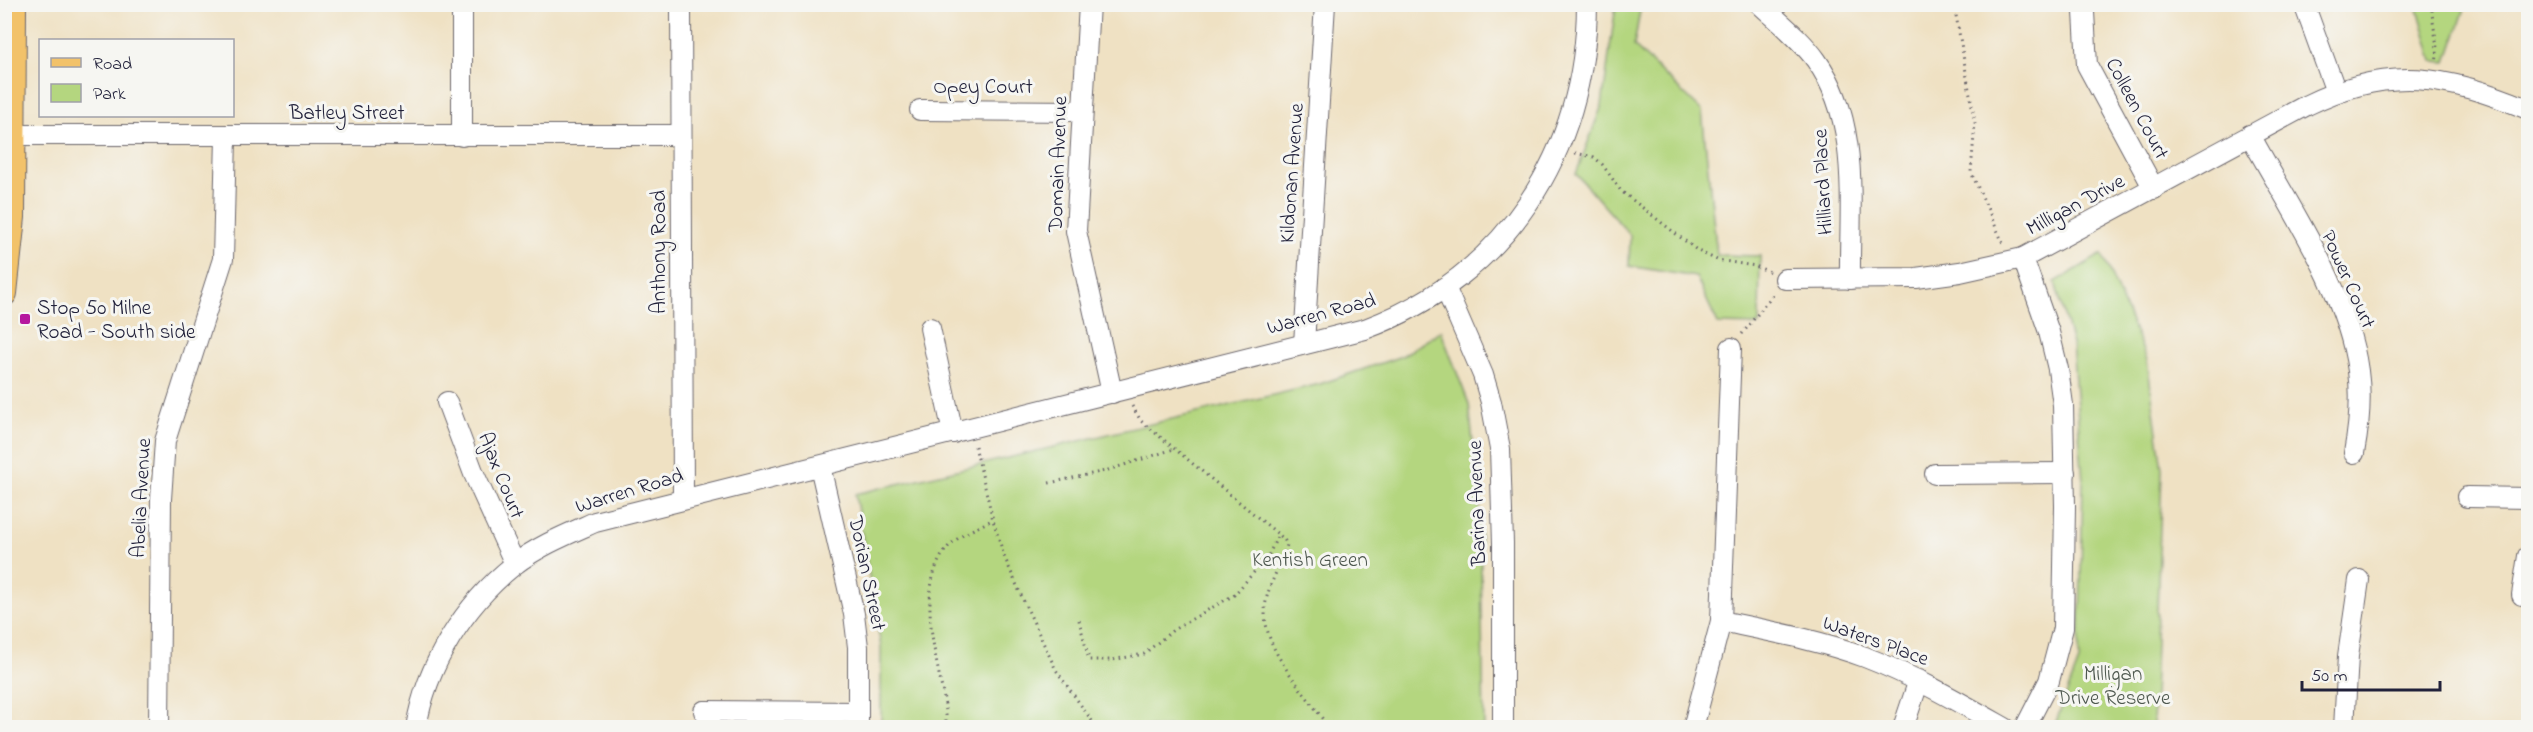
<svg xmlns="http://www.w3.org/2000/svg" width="2533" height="732" font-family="'Indie Flower',sans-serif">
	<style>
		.green { fill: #b4d67f; stroke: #6b7c5d; stroke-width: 1.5 }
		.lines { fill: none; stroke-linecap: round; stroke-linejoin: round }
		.minor-casing { stroke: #6a656b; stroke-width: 22 }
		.major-casing { stroke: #6a656b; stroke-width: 28 }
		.path { stroke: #6a656b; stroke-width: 3; stroke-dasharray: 1.5 4.5; stroke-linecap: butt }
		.minor { stroke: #fff; stroke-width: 20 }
		.major { stroke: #f2c26a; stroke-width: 26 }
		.poi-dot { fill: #b5179e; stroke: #f6f6f2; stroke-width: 2 }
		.labels { text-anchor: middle; stroke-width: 6; stroke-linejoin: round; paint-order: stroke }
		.street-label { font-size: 21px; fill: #22223b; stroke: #f6f6f2 }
		.poi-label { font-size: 21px; fill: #22223b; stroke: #f6f6f2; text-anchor: start }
		.park-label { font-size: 21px; fill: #4e584f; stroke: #f6f6f2 }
	</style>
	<rect width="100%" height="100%" fill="#f6f6f2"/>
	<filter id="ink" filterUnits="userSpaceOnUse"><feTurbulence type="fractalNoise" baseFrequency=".0167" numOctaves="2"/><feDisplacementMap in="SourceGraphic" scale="12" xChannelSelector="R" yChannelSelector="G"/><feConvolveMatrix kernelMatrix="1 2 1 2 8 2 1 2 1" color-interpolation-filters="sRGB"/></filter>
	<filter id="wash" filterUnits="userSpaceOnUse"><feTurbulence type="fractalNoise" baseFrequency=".008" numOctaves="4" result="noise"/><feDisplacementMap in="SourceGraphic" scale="24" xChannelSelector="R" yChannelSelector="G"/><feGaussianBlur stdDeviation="1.35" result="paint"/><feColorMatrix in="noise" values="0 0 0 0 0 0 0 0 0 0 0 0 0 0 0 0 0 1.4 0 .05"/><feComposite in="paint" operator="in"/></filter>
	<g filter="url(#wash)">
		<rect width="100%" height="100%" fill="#efe1c3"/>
		<g class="green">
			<polygon points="1616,5 1641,5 1634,46 1702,111 1717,255 1760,256 1759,325 1718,324 1696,277 1629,266 1630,235 1576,174 1602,105"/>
			<polygon points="2417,5 2466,5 2447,62 2433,61"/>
			<polygon points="2102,254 2147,360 2162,469 2153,727 2054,727 2079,661 2083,481 2072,344 2055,282"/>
			<polygon points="1441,331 1469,404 1480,512 1484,727 881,727 881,647 855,494 1320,384 1402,356"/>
		</g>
	</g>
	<g filter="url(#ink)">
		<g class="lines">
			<defs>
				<g id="minor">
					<polyline points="462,4 462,136"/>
					<polyline points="681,4 683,498"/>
					<polyline points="1089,4 1076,231 1112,393"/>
					<path d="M 1760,4 C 1779,22 1801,39 1816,60 C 1861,122 1849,206 1850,279"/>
					<polyline points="2304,4 2336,92"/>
					<polyline points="2084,12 2087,65 2154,189"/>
					<polyline points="920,110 1082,111"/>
					<polyline points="13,135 681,135"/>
					<path d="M 2250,135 C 2289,207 2347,290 2358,371 C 2362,399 2359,426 2354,453"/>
					<polyline points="2023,258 2049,332 2058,369 2063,405 2065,506 2063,628 2049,681 2025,728"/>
					<path d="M 1785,279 L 1916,278 L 1960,272 L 2023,258 L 2307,105 C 2390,64 2446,76 2528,109"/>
					<polyline points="1445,287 1483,375 1491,402 1500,449 1503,543 1503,728"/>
					<polyline points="930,328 953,433"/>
					<polyline points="1304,344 1325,4"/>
					<polyline points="447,402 474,474 515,564"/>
					<polyline points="820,466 854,614 858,647 858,728"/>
					<polyline points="1935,474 2065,473"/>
					<polyline points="2467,497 2528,498"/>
					<polyline points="2522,595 2528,556"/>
					<path d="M 1721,621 C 1769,631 1819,640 1865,657 C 1914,676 1959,702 2005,728"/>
					<polyline points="704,711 858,712"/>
					<polyline points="159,728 161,499 165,441 223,259 226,137"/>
					<path d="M 416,728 C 426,665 465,604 514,565 C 538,546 568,534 595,522 L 1365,329 C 1505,277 1586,153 1587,4"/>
					<polyline points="1693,728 1721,621 1731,348"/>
					<polyline points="1903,728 1919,680"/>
					<polyline points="2344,728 2348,656 2359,580"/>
				</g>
				<polyline id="major" points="4,293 12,217 13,4"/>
			</defs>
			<use href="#minor" class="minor-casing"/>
			<use href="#major" class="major-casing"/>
			<g class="path">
				<polyline points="1954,4 1975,123 1971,172 2003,243"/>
				<path d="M 2432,4 C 2431,26 2440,43 2436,63"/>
				<polyline points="1575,153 1594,157 1602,164 1621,191 1698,251 1717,260 1755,266 1770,272"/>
				<polyline points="1742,334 1775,292"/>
				<path d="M 1132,406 L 1141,421 L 1284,539 L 1287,545 C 1282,561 1273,577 1268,593 C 1252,645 1305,687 1328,728"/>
				<polyline points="975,446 993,520 1004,556 1025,604 1056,670 1097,728"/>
				<polyline points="1049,483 1105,471 1174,449"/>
				<polyline points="1079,620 1089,660 1112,660 1144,654 1173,630 1234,595 1268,556 1279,533"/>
				<path d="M 946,728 L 946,711 C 939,664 912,586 949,546 C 961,534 978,527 992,520"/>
			</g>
			<use href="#minor" class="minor"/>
			<use href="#major" class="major"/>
		</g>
	</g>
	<rect class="poi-dot" x="19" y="313" width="12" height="12" rx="3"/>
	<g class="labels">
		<g class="street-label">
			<text x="983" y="93">Opey Court</text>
			<text transform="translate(2138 108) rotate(62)" y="7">Colleen Court</text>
			<text x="347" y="119">Batley Street</text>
			<text transform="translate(1057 164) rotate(-88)" y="7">Domain Avenue</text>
			<text transform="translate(1291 173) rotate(-86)" y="7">Kildonan Avenue</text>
			<text transform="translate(1822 182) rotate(-93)" y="7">Hilliard Place</text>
			<text transform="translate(2075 204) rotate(-28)" y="7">Milligan Drive</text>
			<text transform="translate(658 252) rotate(-90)" y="7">Anthony Road</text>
			<text transform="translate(2349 279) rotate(66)" y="7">Power Court</text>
			<text transform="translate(1321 313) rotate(-15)" y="7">Warren Road</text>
			<text transform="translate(502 475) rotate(68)" y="7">Ajax Court</text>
			<text transform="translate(629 490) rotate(-17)" y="7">Warren Road</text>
			<text transform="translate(140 498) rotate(-87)" y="7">Abelia Avenue</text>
			<text transform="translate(1476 503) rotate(-92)" y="7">Barina Avenue</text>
			<text transform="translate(868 573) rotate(78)" y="7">Dorian Street</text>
			<text transform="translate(1876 640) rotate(20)" y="7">Waters Place</text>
		</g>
		<g class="poi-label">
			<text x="37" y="314">Stop 50 Milne<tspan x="37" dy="24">Road - South side</tspan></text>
		</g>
		<g class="park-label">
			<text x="1310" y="566">Kentish Green</text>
			<text x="2113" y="680">Milligan<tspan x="2113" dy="24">Drive Reserve</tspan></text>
		</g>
	</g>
	<rect width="2533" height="732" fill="none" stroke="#f6f6f2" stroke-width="24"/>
	<rect x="39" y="39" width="195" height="78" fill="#f6f6f2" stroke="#a1a1a9" stroke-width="1.5"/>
	<rect x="51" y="58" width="30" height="9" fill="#f2c26a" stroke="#a1a1a9" stroke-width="1.5"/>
	<text x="93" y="69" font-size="18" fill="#22223b">Road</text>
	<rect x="51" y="84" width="30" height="18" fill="#b4d67f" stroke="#a1a1a9" stroke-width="1.5"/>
	<text x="93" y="99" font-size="18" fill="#22223b">Park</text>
	<path d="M2302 681v9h138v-9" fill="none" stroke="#22223b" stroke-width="3"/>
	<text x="2311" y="681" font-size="18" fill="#22223b" stroke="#f6f6f2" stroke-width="4.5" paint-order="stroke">50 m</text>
</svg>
